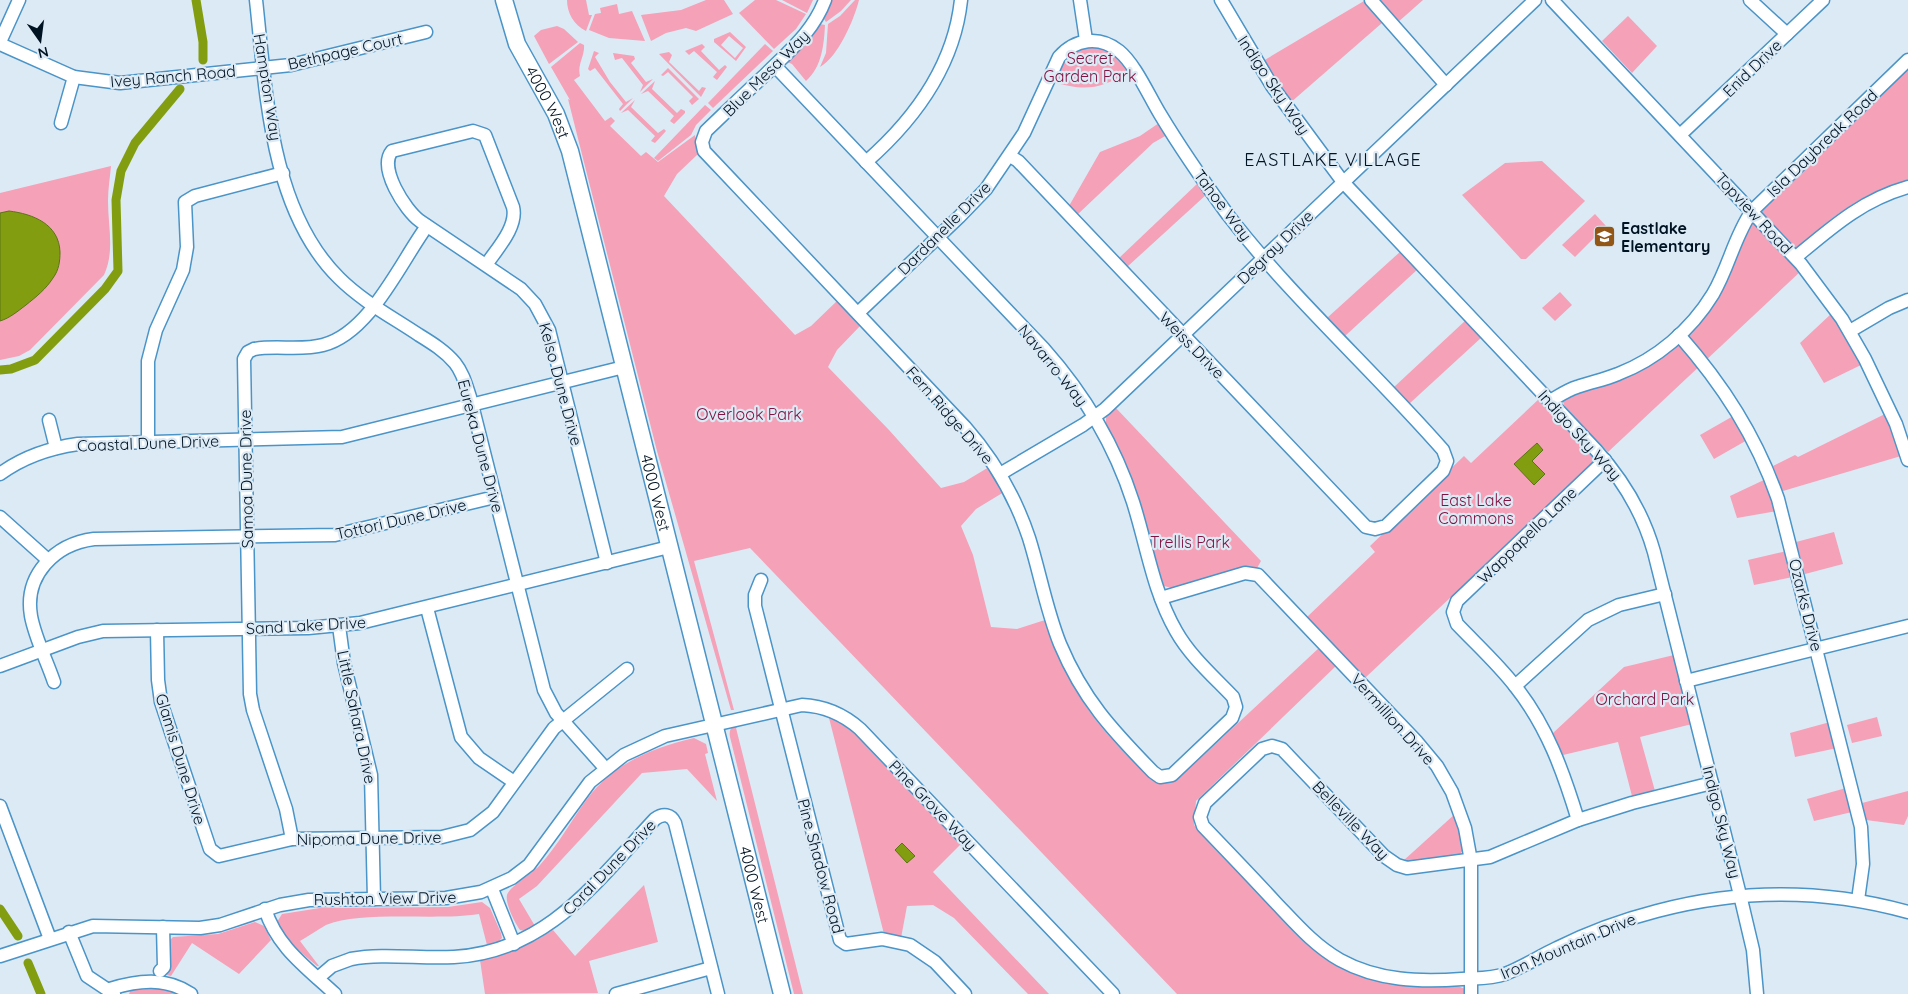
<svg xmlns="http://www.w3.org/2000/svg" width="1908" height="994" font-family="Quicksand,sans-serif">
	<style>
		.green { fill: #f5a1b8; fill-rule: evenodd }
		.water { fill: #829e10; stroke: #5b7415 }
		.lines { fill: none; stroke-linecap: round; stroke-linejoin: round }
		.canal { stroke: #829e10; stroke-width: 9 }
		.minor-casing { stroke: #4a94c7; stroke-width: 15 }
		.major-casing { stroke: #4a94c7; stroke-width: 19 }
		.minor { stroke: #fff; stroke-width: 12 }
		.major { stroke: #fff; stroke-width: 16 }
		.labels { text-anchor: middle; stroke-width: 4.5; stroke-linejoin: round; paint-order: stroke }
		.street-label { font-size: 16px; fill: #001322; stroke: #dceaf5 }
		.park-label { font-size: 16px; fill: #811342; stroke: #dceaf5 }
		.poi-label { font-size: 16px; font-weight: bold; fill: #001322; stroke: #dceaf5; text-anchor: start }
		.neighbourhood-label { font-size: 18px; letter-spacing: 1px; fill: #001322; stroke: #dceaf5 }
	</style>
	<rect width="100%" height="100%" fill="#dceaf5"/>
	<g class="green">
		<path d="M 567,0 L 586,0 L 589,15 L 592,15 L 586,31 C 574,25 567,13 567,0 Z"/>
		<polygon points="706,0 724,0 733,14 696,31 686,28 666,33 651,41 641,15 681,10"/>
		<polygon points="755,0 776,0 806,14 796,29 774,49 739,13"/>
		<polygon points="782,0 813,0 807,13"/>
		<polygon points="831,0 851,0 841,11 826,22 824,19"/>
		<path d="M 855,0 L 859,0 C 854,20 838,57 820,67 L 826,53 L 828,24 L 840,16 Z"/>
		<polygon points="1378,0 1423,0 1397,23"/>
		<polygon points="1364,1 1382,23 1290,103 1263,61"/>
		<polygon points="617,4 619,14 632,11 645,41 609,38 589,30 595,14 601,13 600,8"/>
		<polygon points="1628,16 1657,46 1632,73 1602,41"/>
		<path d="M 820,24 L 825,25 C 824,44 822,67 806,81 L 792,64 L 787,62 L 810,41 Z"/>
		<polygon points="557,26 564,29 578,42 549,64 534,36 541,30"/>
		<path d="M 730,32 L 746,47 L 736,61 L 714,42 L 714,39 ZM 729,36 L 743,48 L 735,58 L 721,45 Z"/>
		<path d="M 580,43 L 584,45 C 585,56 577,64 580,76 L 574,80 L 605,121 L 611,117 L 615,121 L 610,126 L 641,156 L 646,152 L 658,162 L 695,135 L 698,154 L 677,174 L 664,196 L 795,335 L 811,326 L 838,300 L 861,325 L 837,350 L 828,367 L 889,430 L 941,488 L 964,482 L 989,467 L 1004,492 L 976,509 L 961,526 L 973,555 L 991,627 L 1017,629 L 1045,620 C 1056,646 1065,671 1079,695 C 1096,725 1124,753 1150,777 C 1158,782 1172,781 1181,776 L 1320,647 L 1337,665 L 1196,801 L 1194,825 C 1217,849 1240,873 1263,897 C 1293,929 1323,965 1367,978 C 1395,987 1445,978 1465,989 L 1465,994 L 1177,994 L 750,548 L 694,561 L 734,710 L 731,710 L 657,451 L 568,99 L 570,100 L 551,67 Z"/>
		<polygon points="702,44 705,47 701,51 719,70 725,65 727,67 717,80 713,77 717,72 694,51 689,55 685,51"/>
		<polygon points="765,44 773,51 713,108 708,103"/>
		<path d="M 1082,46 C 1108,48 1115,50 1129,72 C 1098,90 1086,91 1052,82 L 1062,60 Z"/>
		<polygon points="594,51 599,53 595,57 610,82 626,102 633,98 620,111 619,109 623,104 595,68 590,71 588,69"/>
		<polygon points="669,52 672,55 669,62 699,91 702,87 706,88 701,97 659,54"/>
		<polygon points="613,53 634,56 635,59 631,63 646,82 653,79 640,92 643,85 622,58 615,60"/>
		<polygon points="668,68 699,99 692,105 689,101 693,97 668,72 663,76 661,75"/>
		<path d="M 1908,68 L 1908,180 C 1866,192 1834,213 1804,244 L 1802,270 L 1608,452 L 1565,407 L 1563,402 L 1566,397 L 1675,346 L 1746,229 L 1762,208 Z"/>
		<polygon points="655,81 652,89 677,113 681,109 685,111 685,113 674,124 670,121 674,116 648,91 641,94"/>
		<polygon points="635,100 631,107 658,133 664,129 666,131 655,143 651,141 655,136 628,110 621,113"/>
		<polygon points="705,105 711,110 696,125 691,135 658,161 654,158"/>
		<polygon points="1159,123 1167,135 1153,143 1077,215 1069,206 1100,152 1140,136"/>
		<polygon points="1542,161 1585,201 1526,259 1521,259 1462,195 1505,163"/>
		<path d="M 111,166 C 110,177 108,189 108,201 C 108,227 115,251 104,275 L 30,350 L 19,356 L 0,360 L 0,193 Z"/>
		<polygon points="1198,183 1207,194 1127,267 1118,259"/>
		<polygon points="1595,214 1606,226 1575,257 1562,245"/>
		<polygon points="1401,251 1418,269 1345,336 1327,318"/>
		<polygon points="1560,292 1572,305 1555,321 1542,308"/>
		<polygon points="1831,314 1835,320 1839,320 1861,365 1824,383 1800,343"/>
		<polygon points="1466,320 1482,337 1409,404 1393,388"/>
		<polygon points="1540,398 1593,452 1593,463 1365,678 1307,617 1375,552 1370,546 1464,456 1471,463"/>
		<polygon points="1115,407 1261,561 1257,568 1245,566 1172,588 1164,586 1132,480 1106,424 1106,417"/>
		<polygon points="1887,413 1901,456 1783,491 1773,466 1795,455 1798,457"/>
		<polygon points="1735,415 1749,439 1714,459 1700,435"/>
		<polygon points="1766,479 1777,511 1737,518 1730,496"/>
		<polygon points="1834,532 1843,564 1805,574 1796,542"/>
		<polygon points="1787,551 1793,577 1754,585 1748,560"/>
		<polygon points="1674,655 1692,724 1640,737 1655,791 1632,796 1618,742 1563,755 1553,733 1624,667"/>
		<polygon points="828,714 857,732 963,842 933,872 1049,994 1028,994 954,918 933,905 907,906 901,938 884,934"/>
		<polygon points="1877,717 1882,736 1852,743 1847,725"/>
		<path d="M 744,722 L 736,728 L 803,994 L 794,994 L 730,737 C 728,726 735,725 744,722 Z"/>
		<polygon points="1830,722 1837,748 1795,757 1790,733"/>
		<path d="M 694,738 L 706,744 L 708,753 L 705,754 L 717,801 L 687,769 L 642,773 L 537,886 L 519,899 L 535,926 L 525,931 L 520,930 C 515,923 505,904 507,895 C 509,887 533,873 540,865 C 558,845 571,821 587,799 C 614,763 652,748 694,738 Z"/>
		<polygon points="1846,788 1852,812 1814,821 1807,799"/>
		<polygon points="1908,791 1908,816 1904,825 1866,820 1862,803"/>
		<polygon points="1455,814 1464,848 1459,856 1416,862 1403,861"/>
		<polygon points="644,885 658,942 589,961 598,993 485,994 480,960 535,941 553,930 575,956"/>
		<path d="M 482,902 L 490,908 L 501,933 L 502,938 L 498,942 L 487,945 L 479,914 C 437,921 362,910 326,925 C 317,930 309,936 300,941 L 319,966 L 317,966 L 290,943 L 277,922 L 282,914 L 320,908 L 448,907 Z"/>
		<polygon points="255,922 264,926 271,940 239,974 192,943 171,976 167,975 170,940 173,937 218,934"/>
		<polygon points="137,987 167,989 183,994 129,994 131,989"/>
	</g>
	<g class="water">
		<path d="M 9,211 C 33,214 59,224 60,252 C 60,261 59,270 53,278 C 46,289 36,297 26,305 C 18,311 10,318 0,321 L 0,213 Z"/>
		<polygon points="1537,443 1543,450 1532,461 1545,474 1534,485 1514,464"/>
		<polygon points="902,843 915,856 907,863 895,850"/>
	</g>
	<g class="lines">
		<g class="canal">
			<polyline points="196,0 203,42 203,60"/>
			<polyline points="0,370 11,369 35,360 105,289 118,271 116,200 121,171 135,143 180,89"/>
			<polyline points="0,909 18,936"/>
			<polyline points="28,963 41,994"/>
		</g>
		<defs>
			<g id="minor">
				<path d="M 256,0 C 266,91 270,210 339,278 C 362,301 392,317 419,335 C 432,343 445,351 455,363 C 463,373 466,385 470,397 L 544,690 L 556,713 L 605,768"/>
				<polyline points="1080,0 1086,40"/>
				<path d="M 1221,0 L 1272,86 L 1343,182 L 1596,450 C 1624,481 1643,513 1654,552 L 1740,895 L 1753,950 L 1757,994"/>
				<polyline points="1371,0 1446,85"/>
				<polyline points="1552,0 1801,264 1842,319 1865,359 1896,424 1908,460"/>
				<polyline points="1750,0 1787,34"/>
				<polyline points="0,42 19,0"/>
				<polyline points="0,44 74,77 120,83 291,65 426,32"/>
				<path d="M 775,66 L 1044,349 C 1084,394 1115,446 1133,502 C 1147,546 1153,591 1176,631 C 1190,656 1213,676 1233,697 L 1236,707 L 1232,718 L 1172,775 L 1160,777 L 1153,772 C 1112,730 1083,699 1060,644 C 1046,609 1040,573 1029,538 C 1015,496 994,460 965,427 L 704,151 L 702,142 L 706,131 C 726,112 745,93 765,75 C 789,51 813,32 825,0"/>
				<polyline points="61,123 74,77"/>
				<polyline points="1680,135 1823,0"/>
				<path d="M 866,162 C 915,119 954,66 961,0"/>
				<path d="M 1796,257 C 1832,227 1862,200 1908,187"/>
				<path d="M 486,265 C 496,250 518,227 513,207 L 485,135 L 473,131 L 392,151 C 378,168 405,210 420,221 L 521,289 L 535,304 L 549,330 L 607,563"/>
				<path d="M 858,313 L 959,217 L 986,189 L 1024,133 L 1059,57 C 1075,39 1099,35 1119,51 C 1135,64 1149,96 1160,114 C 1181,149 1204,182 1228,215 C 1293,299 1373,370 1443,450 L 1447,461 L 1443,471 L 1386,526 L 1375,529 L 1366,527 L 1018,161 L 1010,156"/>
				<polyline points="1850,331 1889,308 1908,300"/>
				<path d="M 1679,335 C 1723,385 1756,436 1778,499 L 1861,827 L 1863,864 L 1858,900"/>
				<path d="M 1550,401 C 1559,396 1567,390 1577,387 C 1590,382 1604,380 1618,374 C 1657,359 1691,330 1713,294 C 1729,267 1734,237 1752,211 L 1908,60"/>
				<polyline points="49,420 56,448"/>
				<polyline points="148,442 148,361 156,330 183,270 187,247 185,202 195,196 283,173"/>
				<path d="M 0,474 C 23,457 50,448 78,444 L 342,437 L 624,367"/>
				<polyline points="1000,474 1083,425 1105,409 1535,0"/>
				<polyline points="0,517 48,560"/>
				<polyline points="761,580 755,595 755,606 840,940 846,944 882,939 910,945 935,962 965,994"/>
				<polyline points="1161,598 1245,573 1258,575 1417,742 1437,766 1452,792 1465,828 1471,861 1471,994"/>
				<polyline points="427,608 461,737 479,758 514,782"/>
				<polyline points="339,626 344,663 371,775 374,899"/>
				<polyline points="157,630 158,680 161,702 210,849 219,856 292,839 442,837 470,830 493,812 554,728 627,669"/>
				<polyline points="0,666 78,637 103,631 308,628 360,623 669,547"/>
				<polyline points="1686,681 1908,626"/>
				<path d="M 54,682 C 47,661 35,638 31,616 C 24,575 55,544 94,539 L 335,535 L 495,497"/>
				<polyline points="1515,686 1588,620 1619,605 1665,594"/>
				<path d="M 1712,783 L 1632,803 L 1578,820 L 1490,857 L 1407,868 L 1397,865 L 1384,856 L 1282,749 L 1272,746 L 1262,749 L 1205,803 L 1200,817 L 1203,826 C 1228,852 1252,877 1276,903 C 1296,924 1315,946 1340,960 C 1378,981 1420,982 1462,979 C 1477,978 1491,979 1505,974 C 1523,967 1540,956 1557,948 C 1589,932 1622,920 1657,911 C 1740,889 1825,889 1908,912"/>
				<polyline points="0,806 50,939"/>
				<path d="M 1578,820 C 1563,771 1547,726 1515,686 C 1498,664 1477,645 1457,624 L 1453,612 L 1457,601 L 1605,460"/>
				<path d="M 292,839 L 286,809 L 253,710 L 250,694 L 244,359 L 248,352 L 254,349 C 277,345 301,351 323,345 C 370,333 400,263 427,226"/>
				<polyline points="492,889 514,944"/>
				<path d="M 265,909 C 277,947 306,967 335,994"/>
				<polyline points="69,932 87,976 114,994"/>
				<path d="M 0,956 L 93,926 L 200,928 L 220,925 L 280,905 L 309,900 L 446,898 L 481,892 L 512,878 L 529,865 L 590,782 L 624,755 L 665,736 L 802,705 C 825,706 843,714 860,729 L 1113,994"/>
				<polyline points="160,971 164,967 163,927"/>
				<path d="M 318,978 L 332,966 L 351,959 C 384,953 420,959 454,957 C 547,952 596,882 655,819 C 663,813 671,814 675,823 L 718,994"/>
				<path d="M 110,989 C 138,980 166,977 191,994"/>
				<polyline points="616,994 711,968"/>
			</g>
			<g id="major">
				<path id="s1" d="M 504,0 L 517,44 L 556,114 L 570,151 L 782,994"/>
			</g>
		</defs>
		<use href="#minor" class="minor-casing"/>
		<use href="#major" class="major-casing"/>
		<use href="#minor" class="minor"/>
		<use href="#major" class="major"/>
	</g>
	<defs>
		<symbol id="school-square" viewBox="-11 -11 22 22"><rect x="-9" y="-9" width="18" height="18" rx="4" fill="#925717" stroke="#dceaf5"/><path d="M0-5L7-2L0 1L-7-2ZM-4 1L0 2.5L4 1V4Q0 6-4 4Z" fill="#fff"/></symbol>
	</defs>
	<g fill-rule="evenodd">
		<use href="#school-square" x="1592" y="224" width="25" height="25"/>
	</g>
	<g class="labels">
		<g class="street-label">
			<text transform="translate(345 51) rotate(-13)" y="6">Bethpage Court</text>
			<text transform="translate(1752 68) rotate(-44)" y="6">Enid Drive</text>
			<text transform="translate(766 73) rotate(-45)" y="6">Blue Mesa Way</text>
			<text transform="translate(173 76) rotate(-5)" y="6">Ivey Ranch Road</text>
			<text transform="translate(1274 85) rotate(56)" y="6">Indigo Sky Way</text>
			<text transform="translate(268 87) rotate(81)" y="6">Hampton Way</text>
			<text dy="6" stroke="none"><textPath href="#s1" startOffset="112">4000 West</textPath></text>
			<text transform="translate(1822 143) rotate(-44)" y="6">Isla Daybreak Road</text>
			<text transform="translate(1223 205) rotate(53)" y="6">Tahoe Way</text>
			<text transform="translate(1754 213) rotate(47)" y="6">Topview Road</text>
			<text transform="translate(944 228) rotate(-45)" y="6">Dardanelle Drive</text>
			<text transform="translate(1275 247) rotate(-44)" y="6">Degray Drive</text>
			<text transform="translate(1192 345) rotate(46)" y="6">Weiss Drive</text>
			<text transform="translate(1053 365) rotate(51)" y="6">Navarro Way</text>
			<text transform="translate(561 384) rotate(75)" y="6">Kelso Dune Drive</text>
			<text transform="translate(950 415) rotate(49)" y="6">Fern Ridge Drive</text>
			<text transform="translate(1580 435) rotate(48)" y="6">Indigo Sky Way</text>
			<text transform="translate(148 443) rotate(-2)" y="6">Coastal Dune Drive</text>
			<text transform="translate(481 446) rotate(75)" y="6">Eureka Dune Drive</text>
			<text transform="translate(246 479) rotate(-91)" y="6">Samoa Dune Drive</text>
			<text dy="6" stroke="none"><textPath href="#s1" startOffset="518">4000 West</textPath></text>
			<text transform="translate(401 519) rotate(-13)" y="6">Tottori Dune Drive</text>
			<text transform="translate(1527 535) rotate(-44)" y="6">Wappapello Lane</text>
			<text transform="translate(1806 605) rotate(76)" y="6">Ozarks Drive</text>
			<text transform="translate(306 625) rotate(-3)" y="6">Sand Lake Drive</text>
			<text transform="translate(357 717) rotate(78)" y="6">Little Sahara Drive</text>
			<text transform="translate(1393 719) rotate(48)" y="6">Vermillion Drive</text>
			<text transform="translate(181 759) rotate(73)" y="6">Glamis Dune Drive</text>
			<text transform="translate(933 805) rotate(46)" y="6">Pine Grove Way</text>
			<text transform="translate(1351 820) rotate(46)" y="6">Belleville Way</text>
			<text transform="translate(1722 822) rotate(76)" y="6">Indigo Sky Way</text>
			<text transform="translate(369 838) rotate(-1)" y="6">Nipoma Dune Drive</text>
			<text transform="translate(821 866) rotate(75)" y="6">Pine Shadow Road</text>
			<text transform="translate(609 867) rotate(-46)" y="6">Coral Dune Drive</text>
			<text dy="6" stroke="none"><textPath href="#s1" startOffset="922">4000 West</textPath></text>
			<text transform="translate(385 898) rotate(-1)" y="6">Rushton View Drive</text>
			<text transform="translate(1568 946) rotate(-23)" y="6">Iron Mountain Drive</text>
		</g>
		<g class="park-label">
			<text x="1090" y="64">Secret<tspan x="1090" dy="18">Garden Park</tspan></text>
			<text x="749" y="420">Overlook Park</text>
			<text x="1476" y="506">East Lake<tspan x="1476" dy="18">Commons</tspan></text>
			<text x="1190" y="548">Trellis Park</text>
			<text x="1645" y="705">Orchard Park</text>
		</g>
		<g class="poi-label">
			<text x="1621" y="234">Eastlake<tspan x="1621" dy="18">Elementary</tspan></text>
		</g>
		<g class="neighbourhood-label">
			<text x="1333" y="166">EASTLAKE VILLAGE</text>
		</g>
	</g>
	<g transform="translate(40 40) rotate(166)" stroke="#dceaf5" stroke-width="4" paint-order="stroke">
	<path d="M0-4L9 19L0 12L-9 19Z" fill="#001322"/>
	<text y="-8" font-size="14" font-weight="bold" text-anchor="middle" fill="#001322">N</text>
	</g>
</svg>
